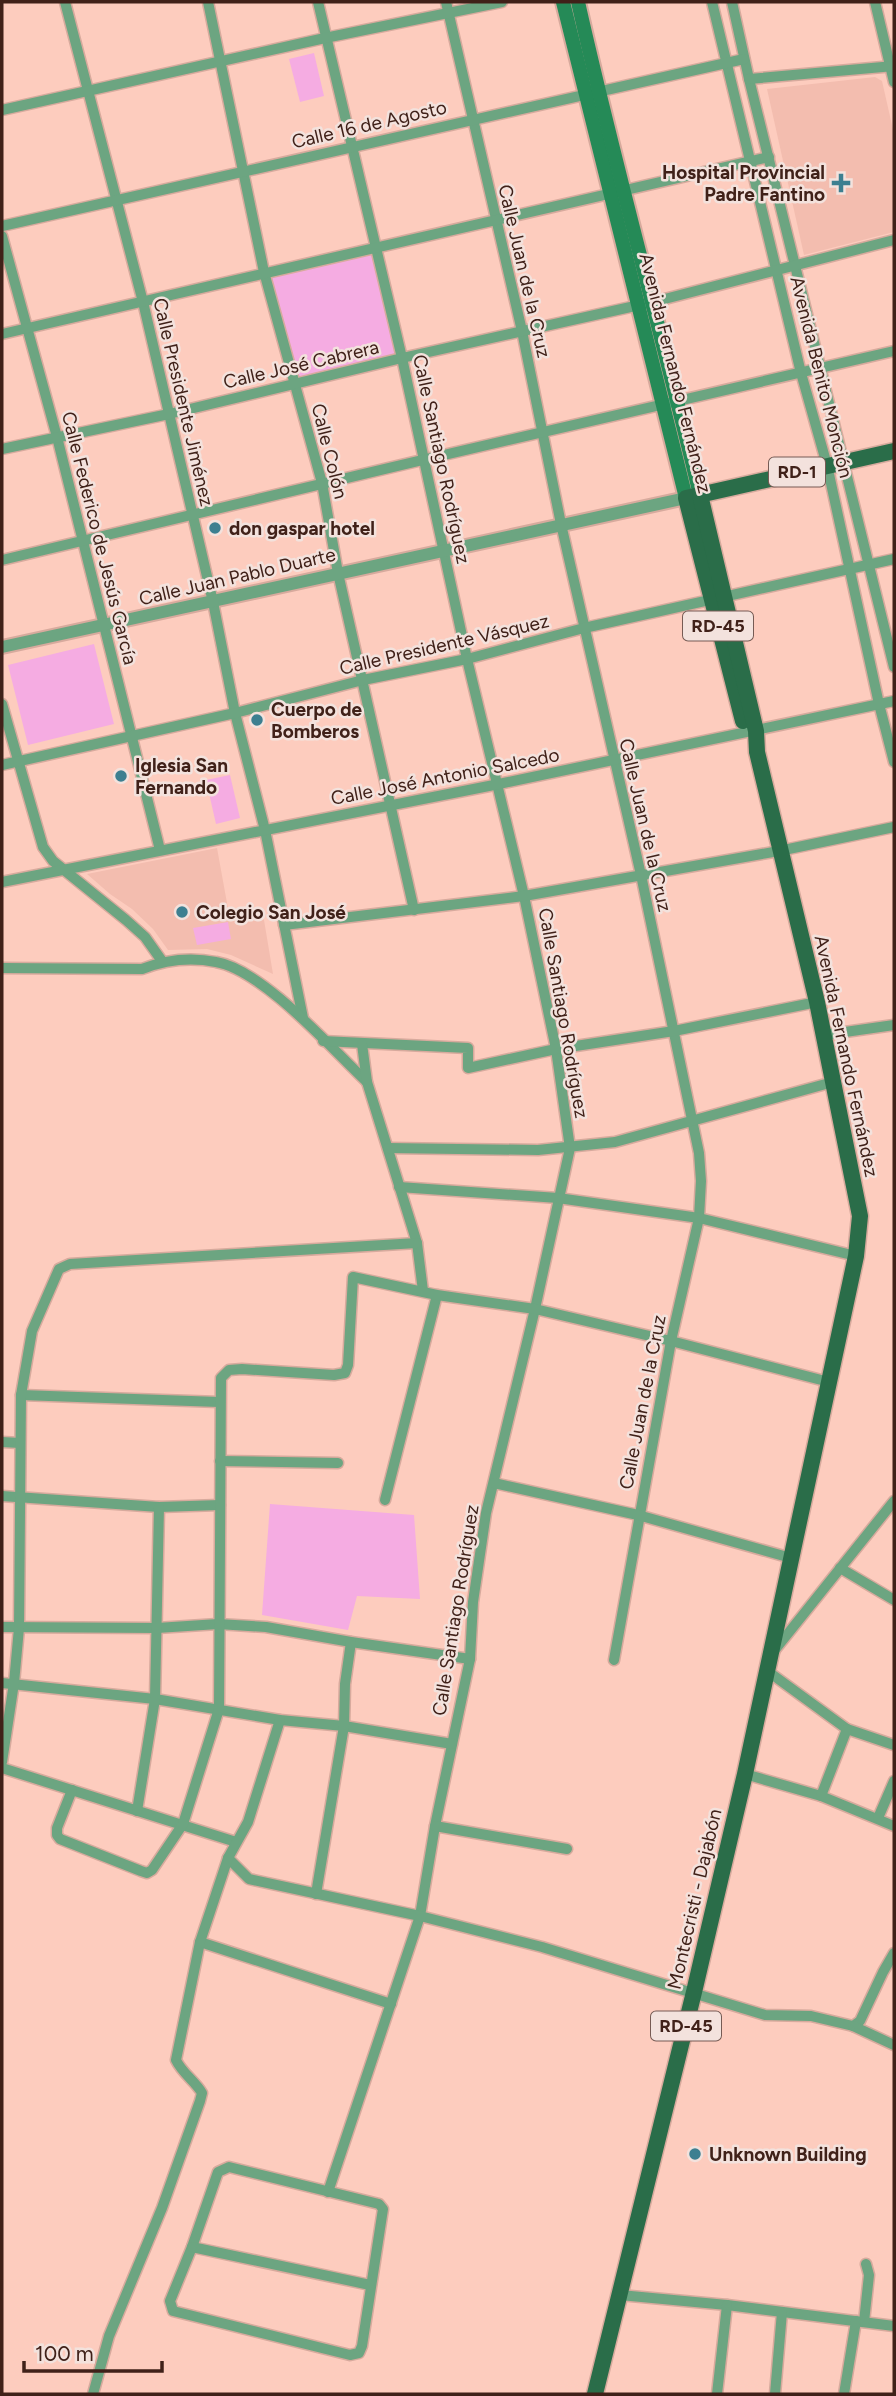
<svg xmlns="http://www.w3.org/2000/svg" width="896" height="2396" font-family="Figtree,sans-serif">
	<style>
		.built { fill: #f3bdaf }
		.green { fill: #f5ace2 }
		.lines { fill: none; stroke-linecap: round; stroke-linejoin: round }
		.minor-casing { stroke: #d7aa9d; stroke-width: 13 }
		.tertiary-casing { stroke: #d7aa9d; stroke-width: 16 }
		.secondary-casing { stroke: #d7aa9d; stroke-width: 18 }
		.primary-casing { stroke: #d7aa9d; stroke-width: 19 }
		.minor { stroke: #6ca581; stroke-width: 10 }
		.tertiary { stroke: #6ca581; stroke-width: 12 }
		.secondary { stroke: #258a57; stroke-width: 14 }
		.primary { stroke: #2a6d49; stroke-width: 16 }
		.poi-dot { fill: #3d7f90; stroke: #f3e2dd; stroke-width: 2.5 }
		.labels { text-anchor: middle; stroke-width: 5; stroke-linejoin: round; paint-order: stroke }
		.shield { fill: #f3e2dd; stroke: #765b54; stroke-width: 2 }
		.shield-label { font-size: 18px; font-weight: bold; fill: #402119 }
		.street-label { font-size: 19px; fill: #402119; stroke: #f3e2dd }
		.poi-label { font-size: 19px; font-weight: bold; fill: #402119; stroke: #f3e2dd; text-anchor: start }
	</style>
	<rect width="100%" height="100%" fill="#fdccbe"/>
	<g class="built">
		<polygon points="875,77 882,81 894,134 894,232 804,255 767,89"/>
		<polygon points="217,848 229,914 262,908 273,974 231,955 207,949 168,950 153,929 132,909 110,894 87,874"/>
	</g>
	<g class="green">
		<polygon points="314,53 324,96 300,102 289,59"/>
		<polygon points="376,246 402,358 295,383 264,272"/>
		<polygon points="94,644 114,724 28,745 8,665"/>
		<polygon points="230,775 240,818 216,824 206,780"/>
		<polygon points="228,922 231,939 197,945 193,928"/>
		<polygon points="270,1504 414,1515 420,1599 357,1596 348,1630 262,1615"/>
	</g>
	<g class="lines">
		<defs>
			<g id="minor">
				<polyline points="65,2 143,302 213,602 235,713 265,830 303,1018"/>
				<polyline points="208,2 264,272 322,483 338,573 414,910"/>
				<polyline points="318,2 402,358 467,659 524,896 556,1049 570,1148 535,1309 486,1513 473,1602 470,1659 435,1826 420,1916 328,2192"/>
				<polyline points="446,2 522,331 561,524 641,875 699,1153 701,1181 699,1218 671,1341 614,1660"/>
				<polyline points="712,2 801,373 827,465 879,704 894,762"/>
				<polyline points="732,2 749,79 894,667"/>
				<polyline points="875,2 894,82"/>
				<polyline points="749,79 894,66"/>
				<polyline points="2,110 325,38 502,2"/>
				<polyline points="2,226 744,59"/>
				<polyline points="2,236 57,437 160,850"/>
				<polyline points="2,334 769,157"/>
				<polyline points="2,449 169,414 402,358 653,302 894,240"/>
				<path d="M 2,560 C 299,488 596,419 894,351"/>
				<polyline points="2,704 43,847 53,861 126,920 145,937 162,961"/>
				<polyline points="2,765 235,713 363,680 467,659 584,628 894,559"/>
				<polyline points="2,882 499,784 894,701"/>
				<polyline points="284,925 524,896 779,851 894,827"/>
				<path d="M 2,968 L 142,969 C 165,960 191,957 216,962 C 263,970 332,1049 367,1082"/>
				<polyline points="824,1035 894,1025"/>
				<polyline points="323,1041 468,1048 468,1068 556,1049 674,1031 817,1002"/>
				<polyline points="362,1044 367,1082 417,1243 423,1291"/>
				<polyline points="388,1148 538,1150 615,1142 833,1082"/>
				<polyline points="399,1187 558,1198 699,1218 856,1256"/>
				<polyline points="21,1395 219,1402"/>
				<polyline points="2,1442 20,1443"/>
				<polyline points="220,1461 338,1463"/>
				<polyline points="494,1483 638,1515 791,1558"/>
				<polyline points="2,1496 159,1507 220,1505"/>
				<polyline points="385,1500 437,1295"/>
				<polyline points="840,1568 894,1600"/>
				<polyline points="2,1627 157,1628 218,1624 266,1627 351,1642 470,1659"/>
				<polyline points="774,1651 894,1501"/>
				<polyline points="766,1670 847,1729 894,1745"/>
				<polyline points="2,1683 155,1699 280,1720 344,1726 452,1744"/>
				<polyline points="2,1762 14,1683 19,1628 21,1395 32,1331 59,1269 70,1264 417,1243"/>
				<polyline points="2,1768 236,1842"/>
				<polyline points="745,1774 821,1796 894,1826"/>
				<polyline points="72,1790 57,1828 57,1835 60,1839 141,1871 147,1873 152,1870 183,1824 219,1709 221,1378 229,1370 242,1369 334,1375 345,1373 348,1365 353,1277 437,1295 535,1309 671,1341 829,1382"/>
				<polyline points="821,1796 847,1729"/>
				<polyline points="137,1811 155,1699 159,1507"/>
				<polyline points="878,1818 894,1781"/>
				<polyline points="435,1826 567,1849"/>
				<polyline points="228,1858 249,1879 420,1916 542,1947 765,2015 811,2016 853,2026 860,2021 883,1972 894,1953"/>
				<polyline points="316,1894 344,1726 345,1684 351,1642"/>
				<polyline points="200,1942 391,2004"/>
				<polyline points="853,2026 894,2045"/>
				<polygon points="229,2167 379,2204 383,2209 362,2346 359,2353 350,2355 173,2311 170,2301 192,2247 218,2172"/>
				<polyline points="192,2247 370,2285"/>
				<polyline points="620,2295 727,2305 894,2326"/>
				<polyline points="864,2322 869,2275 866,2264"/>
				<path d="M 93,2394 L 109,2336 L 162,2208 L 200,2101 L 202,2093 C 195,2081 182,2073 176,2060 L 200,1942 L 228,1858 L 248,1822 L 280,1720"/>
				<polyline points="717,2394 727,2305"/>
				<polyline points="775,2394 782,2312"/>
				<polyline points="844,2394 856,2321"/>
			</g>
			<polyline id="tertiary" points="2,647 686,498"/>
			<g id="secondary">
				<polyline points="563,2 686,498"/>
				<path d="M 578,2 C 615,167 661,330 700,495"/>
			</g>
			<g id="primary">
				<polyline points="743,721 686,498 894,451"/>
				<polyline points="595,2394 694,1992 745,1774 856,1256 860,1216 817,1002 757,752 756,731 700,495"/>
			</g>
		</defs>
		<use href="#minor" class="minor-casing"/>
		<use href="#tertiary" class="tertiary-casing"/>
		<use href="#secondary" class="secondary-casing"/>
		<use href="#primary" class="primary-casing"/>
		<use href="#minor" class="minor"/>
		<use href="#tertiary" class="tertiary"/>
		<use href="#secondary" class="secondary"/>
		<use href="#primary" class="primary"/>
	</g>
	<g class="poi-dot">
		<path d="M837.5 172.5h7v7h7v7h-7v7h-7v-7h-7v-7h7z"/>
		<circle cx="215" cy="528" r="7"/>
		<circle cx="257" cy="720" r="7"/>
		<circle cx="121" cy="776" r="7"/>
		<circle cx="182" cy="912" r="7"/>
		<circle cx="695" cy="2154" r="7"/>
	</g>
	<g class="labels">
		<g class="shield">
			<rect x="769" y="457.5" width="56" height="29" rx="5"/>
			<rect x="683" y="611.5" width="70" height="29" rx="5"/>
			<rect x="651" y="2011.5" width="70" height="29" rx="5"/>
		</g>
		<g class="shield-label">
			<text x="797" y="478">RD-1</text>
			<text x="718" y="632">RD-45</text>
			<text x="686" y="2032">RD-45</text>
		</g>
		<g class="street-label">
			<text transform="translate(369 124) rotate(-13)" y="7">Calle 16 de Agosto</text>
			<text transform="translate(525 271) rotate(77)" y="7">Calle Juan de la Cruz</text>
			<text transform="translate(301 364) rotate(-13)" y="7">Calle José Cabrera</text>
			<text transform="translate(676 373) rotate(76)" y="7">Avenida Fernando Fernández</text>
			<text transform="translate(822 377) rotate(76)" y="7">Avenida Benito Monción</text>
			<text transform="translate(184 402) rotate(77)" y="7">Calle Presidente Jiménez</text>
			<text transform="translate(330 451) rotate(76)" y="7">Calle Colón</text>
			<text transform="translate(442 459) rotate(78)" y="7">Calle Santiago Rodríguez</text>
			<text transform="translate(100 538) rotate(76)" y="7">Calle Federico de Jesús García</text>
			<text transform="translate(237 576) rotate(-13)" y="7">Calle Juan Pablo Duarte</text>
			<text transform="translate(444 644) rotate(-13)" y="7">Calle Presidente Vásquez</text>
			<text transform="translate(445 776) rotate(-11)" y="7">Calle José Antonio Salcedo</text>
			<text transform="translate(646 825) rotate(77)" y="7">Calle Juan de la Cruz</text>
			<text transform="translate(564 1013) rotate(80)" y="7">Calle Santiago Rodríguez</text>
			<text transform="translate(847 1056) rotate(78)" y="7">Avenida Fernando Fernández</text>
			<text transform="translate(642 1402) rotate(-79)" y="7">Calle Juan de la Cruz</text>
			<text transform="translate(455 1610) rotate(-81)" y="7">Calle Santiago Rodríguez</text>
			<text transform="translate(694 1899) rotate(-77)" y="7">Montecristi - Dajabón</text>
		</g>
		<g class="poi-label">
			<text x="825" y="179" text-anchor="end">Hospital Provincial<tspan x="825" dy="22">Padre Fantino</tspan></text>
			<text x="229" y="535">don gaspar hotel</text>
			<text x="271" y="716">Cuerpo de<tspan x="271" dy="22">Bomberos</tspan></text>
			<text x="135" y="772">Iglesia San<tspan x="135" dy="22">Fernando</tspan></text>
			<text x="196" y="919">Colegio San José</text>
			<text x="709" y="2161">Unknown Building</text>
		</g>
	</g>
	<rect width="896" height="2396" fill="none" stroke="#402119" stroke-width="7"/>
	<path d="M24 2361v10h138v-10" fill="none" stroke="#402119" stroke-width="3.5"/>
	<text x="35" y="2361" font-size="21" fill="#402119" stroke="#f3e2dd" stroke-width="5" paint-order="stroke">100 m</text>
</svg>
